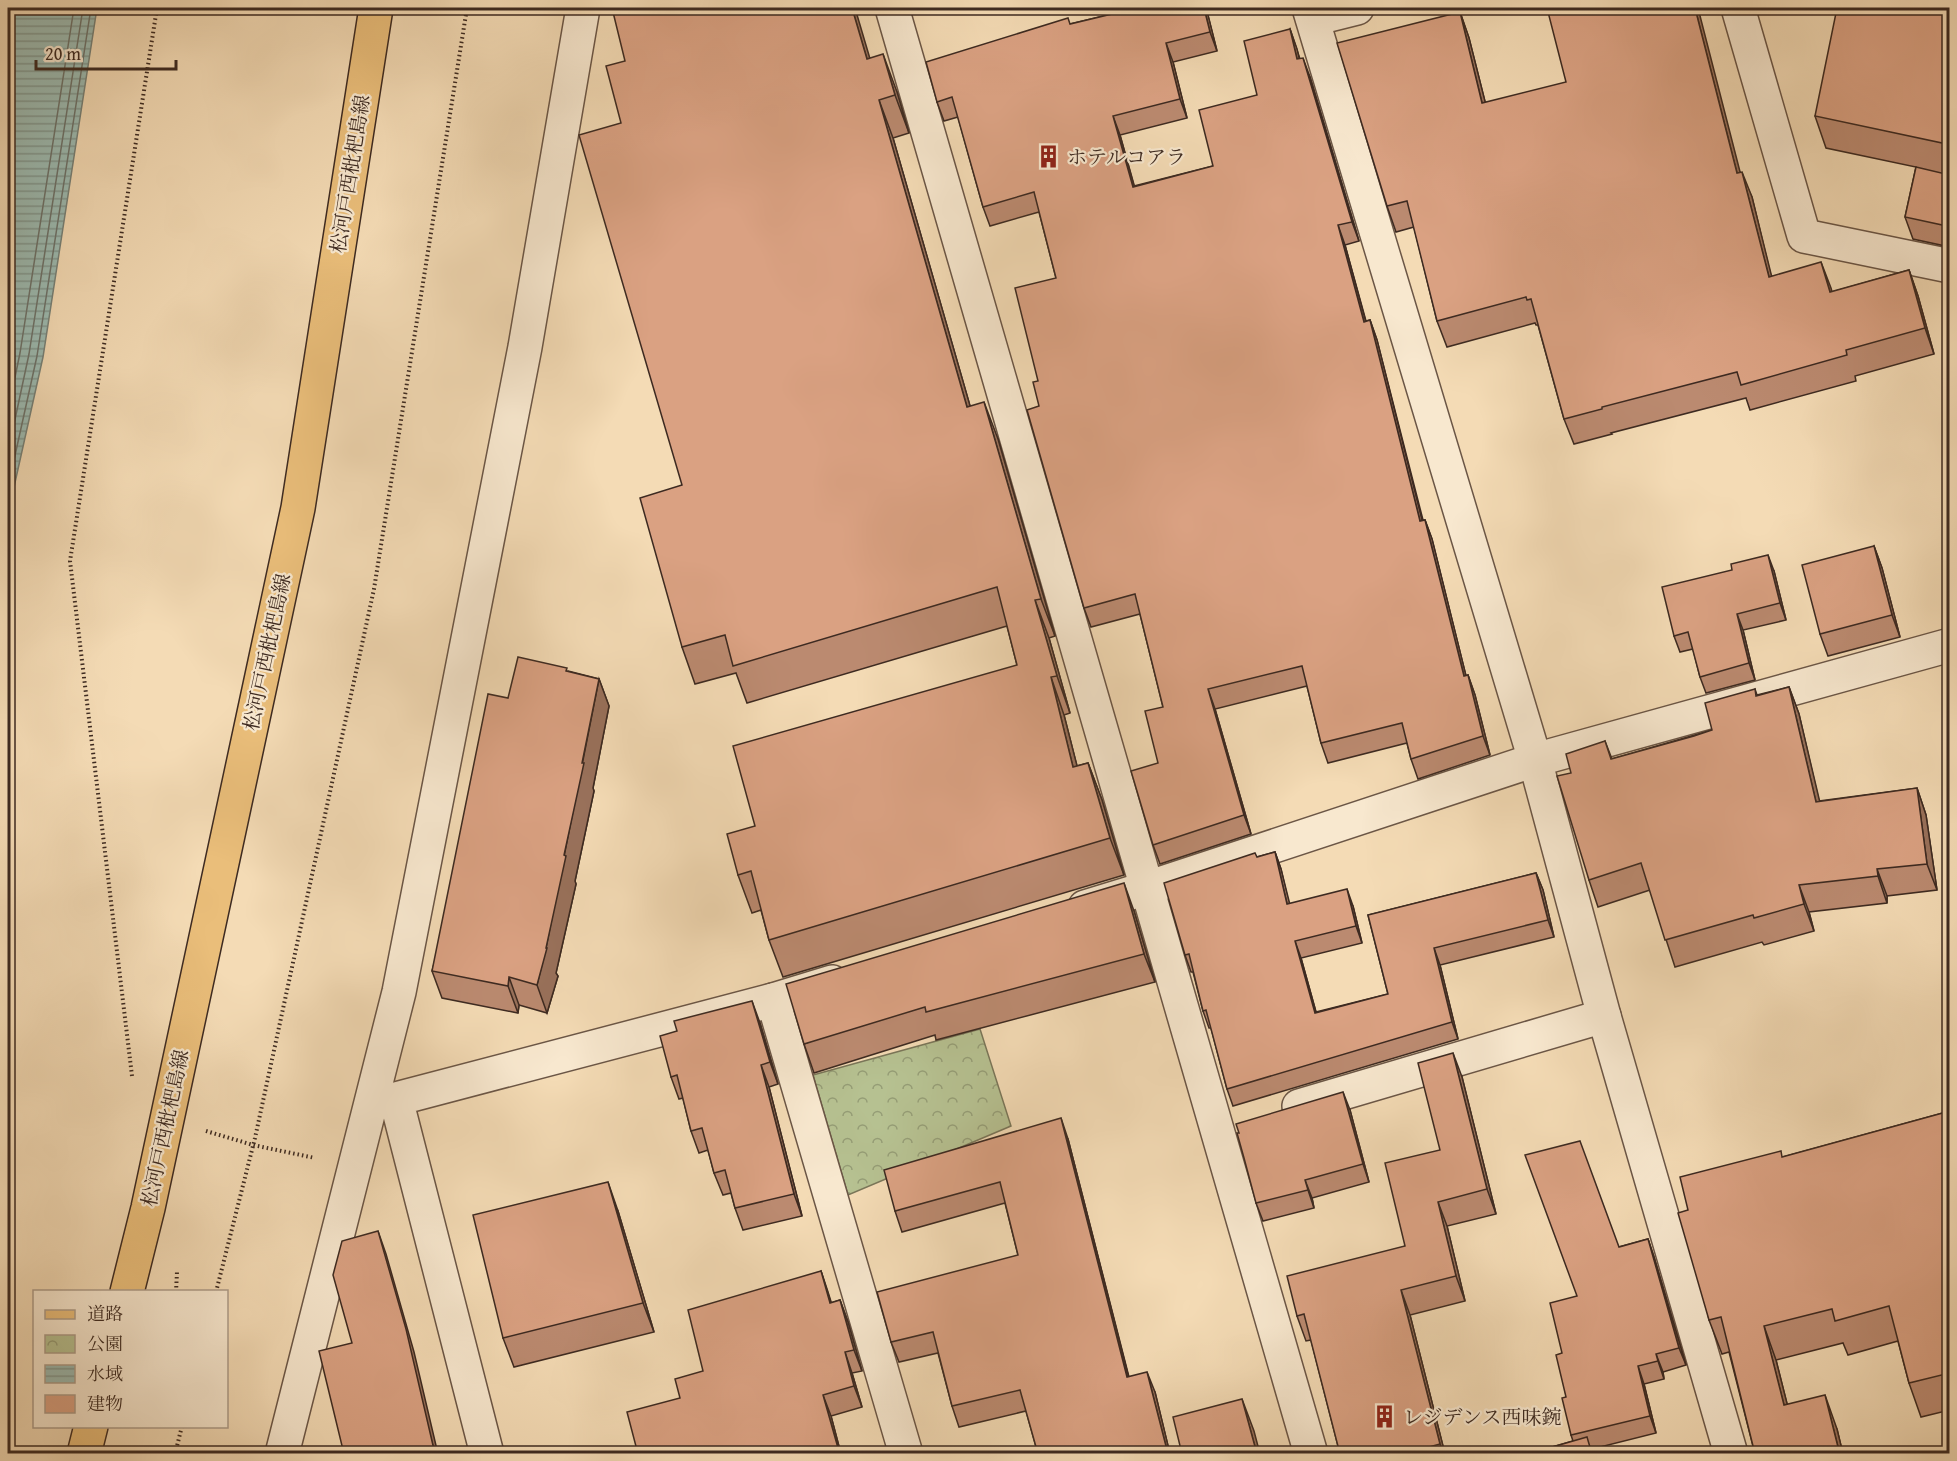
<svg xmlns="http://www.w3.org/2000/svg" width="1957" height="1461" font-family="'Gentium Book Plus','Noto Serif JP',serif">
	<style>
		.park { fill: url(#park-crowns); stroke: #7a7659; stroke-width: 1.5 }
		.water { fill: url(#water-rules); stroke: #768178; stroke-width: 1.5 }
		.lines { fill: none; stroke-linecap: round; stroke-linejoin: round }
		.shore { stroke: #6c726a; stroke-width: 1.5 }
		.minor-casing { stroke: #6b5646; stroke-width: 36 }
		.major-casing { stroke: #3d2a21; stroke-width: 36 }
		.path { stroke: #3d2a21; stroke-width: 4; stroke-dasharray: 1.5 3; stroke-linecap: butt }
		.minor { stroke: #f8e8cf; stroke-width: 33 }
		.major { stroke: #eabe7a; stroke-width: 33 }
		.wall { fill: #bb8a70; stroke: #3d2a21; stroke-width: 1.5 }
		.shaded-wall { fill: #99715b; stroke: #3d2a21; stroke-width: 1.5 }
		.building { fill: #daa182; stroke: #3d2a21; stroke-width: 1.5 }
		.labels { text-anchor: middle; stroke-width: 4.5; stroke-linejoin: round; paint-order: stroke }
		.poi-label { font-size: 20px; fill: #3d2a21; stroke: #f8e8cf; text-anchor: start }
		.street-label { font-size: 20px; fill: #3d2a21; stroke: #f8e8cf }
	</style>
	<defs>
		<pattern id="park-crowns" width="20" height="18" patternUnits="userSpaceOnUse" patternTransform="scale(1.5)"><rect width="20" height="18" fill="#b6c191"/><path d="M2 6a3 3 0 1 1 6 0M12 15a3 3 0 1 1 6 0" fill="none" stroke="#959d76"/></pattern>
		<pattern id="water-rules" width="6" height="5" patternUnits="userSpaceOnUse" patternTransform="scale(1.5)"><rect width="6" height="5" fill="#9cbbb2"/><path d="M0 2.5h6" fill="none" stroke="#809890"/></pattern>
	</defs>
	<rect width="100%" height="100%" fill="#f4dbb5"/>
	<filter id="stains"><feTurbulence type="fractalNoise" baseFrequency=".00333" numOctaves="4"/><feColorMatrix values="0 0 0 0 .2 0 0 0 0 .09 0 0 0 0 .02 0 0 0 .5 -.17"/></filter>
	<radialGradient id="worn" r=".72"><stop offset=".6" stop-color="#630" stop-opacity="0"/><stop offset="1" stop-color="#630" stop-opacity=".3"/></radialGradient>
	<polygon class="park" points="980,1029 1011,1126 848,1195 813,1075"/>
	<polygon class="water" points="8,8 97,8 43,357 8,514"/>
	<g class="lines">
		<g class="shore">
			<polyline points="8,411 20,353 74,8"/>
			<polyline points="8,452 29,354 83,8"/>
			<polyline points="8,487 37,356 91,8"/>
		</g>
		<defs>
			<g id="minor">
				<polyline points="892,8 1311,1454"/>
				<polyline points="1309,8 1535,760 1604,1016 1731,1454"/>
				<polyline points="1738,8 1804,236 1950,266"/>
				<polyline points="1313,19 1357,8"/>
				<polyline points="1085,907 1147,888 1535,760 1950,645"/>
				<polyline points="773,1000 906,1454"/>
				<polyline points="1299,1106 1604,1016"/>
				<polyline points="282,1454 399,992 525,347 583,8"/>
				<polyline points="487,1454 396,1099 773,1000 832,982"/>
			</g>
			<g id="major">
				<polyline points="127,1292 148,1208 298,508 376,8"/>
				<polyline points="84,1454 91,1426"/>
			</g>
		</defs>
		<use href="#minor" class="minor-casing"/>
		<use href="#major" class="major-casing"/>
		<g class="path">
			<polyline points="132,1076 70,561 157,8"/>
			<polyline points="206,1131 253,1145 315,1158"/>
			<polyline points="176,1292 177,1272"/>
			<polyline points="216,1292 255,1138 374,589 467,8"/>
			<polyline points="175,1454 182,1426"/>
		</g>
		<use href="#minor" class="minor"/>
		<use href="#major" class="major"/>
	</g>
	<g class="wall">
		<polygon points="1137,8 1206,8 1217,51 1173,62 1187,118 1120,135 1134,186 1213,166 1257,95 1290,29 1300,59 1310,77 1359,241 1345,245 1366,321 1370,320 1377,340 1423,520 1425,520 1432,539 1466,676 1468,675 1475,695 1490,755 1418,779 1411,759 1407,743 1328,763 1321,743 1307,686 1215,709 1251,834 1160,864 1153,845 1163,707 1140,614 1091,627 1084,608 1039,406 1038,381 1056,278 1039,212 990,226 983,207 958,117 944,121 937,102 1070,24"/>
		<polygon points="1950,8 1950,247 1913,239 1905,217 1916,167 1826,148 1815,116"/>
		<polygon points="1460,12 1469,38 1485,102 1740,172 1752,197 1771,276 1832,292 1909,270 1918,296 1934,354 1855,376 1856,381 1750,410 1746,398 1611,433 1612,434 1574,444 1564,419 1538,325 1536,325 1535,323 1447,347 1437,321 1414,227 1396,232 1387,206"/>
		<polygon points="870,58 897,92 909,133 893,138 970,406 998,439 1055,636 1049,638 1070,713 1064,715 1077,766 1088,763 1102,800 1124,875 783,977 769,940 761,910 752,913 738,875 755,826 1017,665 1007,626 747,703 736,673 695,684 682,647 682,485"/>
		<polygon points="1874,546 1882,568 1900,637 1828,656 1820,634"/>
		<polygon points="1774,571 1786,620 1743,630 1755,680 1706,693 1700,677 1693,649 1680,652 1674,636"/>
		<polygon points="568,671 599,679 609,706 593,788 594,791 575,881 576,884 556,973 558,976 547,1013 519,1005 518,1013 442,998 432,971 508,698"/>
		<polygon points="1789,687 1799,714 1819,801 1917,788 1926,815 1937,890 1887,896 1887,903 1809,912 1814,931 1764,945 1762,942 1675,967 1650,890 1598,907 1589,880 1571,773 1605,741 1612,759 1712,730 1755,689 1757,695"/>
		<polygon points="1275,852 1281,869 1289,904 1353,906 1362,943 1301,958 1316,1012 1388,994 1368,915 1536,873 1543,890 1554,937 1440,965 1458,1039 1233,1106 1227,1089 1211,1028 1209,1028 1203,1011 1193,972 1191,972 1185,955 1257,857"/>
		<polygon points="1134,911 1155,982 936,1040 935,1035 814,1073 804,1044"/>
		<polygon points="760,1023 778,1084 769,1087 802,1216 743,1230 735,1208 731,1193 723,1195 714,1173 708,1150 699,1153 691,1131 683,1098 679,1099 671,1077 677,1031"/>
		<polygon points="1462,1077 1496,1214 1447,1226 1465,1301 1410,1315 1445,1454 1340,1454 1311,1340 1306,1341 1297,1316 1405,1246 1440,1150"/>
		<polygon points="1350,1110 1369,1182 1312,1198 1314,1208 1263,1221 1256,1203"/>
		<polygon points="1950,1111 1950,1410 1921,1417 1909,1383 1898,1341 1848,1355 1843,1343 1776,1360 1787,1404 1837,1429 1843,1454 1755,1454 1729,1352 1722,1354 1709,1320 1688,1210 1783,1157"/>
		<polygon points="1068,1139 1129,1377 1155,1392 1170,1454 1038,1454 1026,1411 959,1427 952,1406 938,1353 899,1362 891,1342 1018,1255 1005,1203 902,1232 895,1211"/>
		<polygon points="618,1211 654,1332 514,1367 503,1338"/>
		<polygon points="1648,1239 1654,1257 1686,1365 1663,1372 1664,1379 1644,1384 1656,1433 1592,1449 1593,1454 1528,1454 1573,1441 1571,1435 1566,1397 1562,1353 1577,1296 1619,1247"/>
		<polygon points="821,1271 831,1303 840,1300 848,1322 862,1371 852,1373 862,1407 831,1416 841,1454 638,1454 680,1398"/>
	</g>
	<g class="shaded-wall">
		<polygon points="852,8 855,8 881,96 867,59"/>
		<polygon points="1204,8 1206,8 1207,11 1217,51 1210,32"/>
		<polygon points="1695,8 1698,8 1747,199 1737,173"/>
		<polygon points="1460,12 1469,38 1492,129 1482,103"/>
		<polygon points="1290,29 1297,49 1304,79 1297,59"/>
		<polygon points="1166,43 1173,62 1187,118 1180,99"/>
		<polygon points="883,54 897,92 909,133 895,95"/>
		<polygon points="1303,58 1310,77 1359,241 1352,222"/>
		<polygon points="879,100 893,138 981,444 967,407"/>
		<polygon points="1113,116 1120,135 1140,206 1133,187"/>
		<polygon points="1950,132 1950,151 1947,144"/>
		<polygon points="1742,172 1752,197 1778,302 1769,277"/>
		<polygon points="1950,213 1950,233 1947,226"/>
		<polygon points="1338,225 1345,245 1371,341 1364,322"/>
		<polygon points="1821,262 1831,288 1839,318 1830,292"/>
		<polygon points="1909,270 1918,296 1934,354 1925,328"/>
		<polygon points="1370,320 1377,340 1427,540 1420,521"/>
		<polygon points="984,402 998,439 1055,636 1041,599"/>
		<polygon points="1425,520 1432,539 1471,696 1464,676"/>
		<polygon points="1874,546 1882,568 1900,637 1892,615"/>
		<polygon points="1768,555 1774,571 1786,620 1780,603"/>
		<polygon points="1035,600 1049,638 1070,713 1057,676"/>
		<polygon points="1737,614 1743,630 1755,680 1749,663"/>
		<polygon points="1468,675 1475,695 1490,755 1483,736"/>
		<polygon points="1051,677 1064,715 1087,805 1073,767"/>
		<polygon points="599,679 609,706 593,788 594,791 575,881 576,884 556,973 558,976 547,1013 537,985 546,948"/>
		<polygon points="1789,687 1799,714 1826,828 1816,802"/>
		<polygon points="1208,689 1215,709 1251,834 1244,815"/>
		<polygon points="1088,763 1102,800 1124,875 1110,838"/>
		<polygon points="1917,788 1926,815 1937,890 1927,864"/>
		<polygon points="1275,852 1281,869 1294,921 1287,904"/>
		<polygon points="1877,869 1887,896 1887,903 1878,876"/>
		<polygon points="1536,873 1543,890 1554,937 1548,920"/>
		<polygon points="1124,883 1134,911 1155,982 1144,954"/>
		<polygon points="1799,885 1809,912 1814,931 1804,904"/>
		<polygon points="1347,889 1353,906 1362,943 1356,926"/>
		<polygon points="1295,941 1301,958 1321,1030 1315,1013"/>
		<polygon points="1434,948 1440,965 1458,1039 1452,1022"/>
		<polygon points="509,977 519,1005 518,1013 508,986"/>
		<polygon points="752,1001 760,1023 778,1084 770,1062"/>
		<polygon points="1453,1053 1462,1077 1496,1214 1487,1189"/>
		<polygon points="761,1065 769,1087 802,1216 794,1194"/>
		<polygon points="1343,1092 1350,1110 1369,1182 1363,1164"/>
		<polygon points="1061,1118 1068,1139 1134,1398 1127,1377"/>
		<polygon points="1305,1180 1312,1198 1314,1208 1308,1190"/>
		<polygon points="608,1182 618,1211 654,1332 643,1303"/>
		<polygon points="1438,1202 1447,1226 1465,1301 1456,1276"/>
		<polygon points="378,1231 386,1254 414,1352 438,1454 435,1454"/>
		<polygon points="1648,1239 1654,1257 1686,1365 1679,1348"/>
		<polygon points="821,1271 828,1292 838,1324 830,1303"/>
		<polygon points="1401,1290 1410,1315 1445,1454 1444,1454 1440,1444"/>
		<polygon points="840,1300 848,1322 862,1371 854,1350"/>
		<polygon points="1764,1326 1776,1360 1796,1439 1784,1405"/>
		<polygon points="845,1352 852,1373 862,1407 854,1386"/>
		<polygon points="1656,1354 1663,1372 1664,1379 1658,1361"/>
		<polygon points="1638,1366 1644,1384 1656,1433 1650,1416"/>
		<polygon points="1147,1372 1155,1392 1170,1454 1168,1454"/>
		<polygon points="823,1395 831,1416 841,1454 840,1454 838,1448"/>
		<polygon points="1825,1395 1837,1429 1843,1454 1840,1454 1838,1447"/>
		<polygon points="1242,1399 1254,1431 1260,1454 1257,1454"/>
	</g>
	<g class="building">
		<polygon points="633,8 852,8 867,59 883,54 895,95 879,100 967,407 984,402 1041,599 1035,600 1057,676 1051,677 1073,767 1088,763 1110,838 769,940 751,871 738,875 727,834 755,826 733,746 1017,665 997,587 733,666 725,635 682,647 640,498 682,485 579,135 621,123 606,66 625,61 613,12"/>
		<polygon points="1137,8 1204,8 1210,32 1166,43 1180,99 1113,116 1133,187 1213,166 1199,110 1257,95 1244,41 1290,29 1297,59 1303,58 1352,222 1338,225 1364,322 1370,320 1420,521 1425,520 1464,676 1468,675 1483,736 1411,759 1402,723 1321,743 1302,666 1208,689 1244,815 1153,845 1131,771 1158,763 1145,711 1163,707 1135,594 1084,608 1027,410 1039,406 1033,382 1038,381 1015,288 1056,278 1034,192 983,207 952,97 937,102 926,62 1068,18 1070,24"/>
		<polygon points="1547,8 1695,8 1737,173 1742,172 1769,277 1821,262 1830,292 1909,270 1925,328 1846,350 1847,355 1741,385 1737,372 1602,407 1602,409 1564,419 1531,299 1527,300 1526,297 1437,321 1407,201 1387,206 1337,43 1460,12 1482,103 1566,82"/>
		<polygon points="1837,8 1950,8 1950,132 1947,144 1815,116"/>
		<polygon points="1916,167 1950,175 1950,213 1947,226 1905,217"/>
		<polygon points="1874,546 1892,615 1820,634 1802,565"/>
		<polygon points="1768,555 1780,603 1737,614 1749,663 1700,677 1688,632 1674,636 1662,587 1732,570 1731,564"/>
		<polygon points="518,657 567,668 566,671 599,679 582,763 584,763 564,855 566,856 546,948 547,948 537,985 509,977 508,986 432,971 488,694 508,698"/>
		<polygon points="1789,687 1816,802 1917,788 1927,864 1877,869 1878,876 1799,885 1804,904 1754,918 1753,915 1665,940 1641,863 1589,880 1557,776 1571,773 1566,754 1605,741 1611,759 1694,736 1712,730 1705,703 1755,689 1756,696"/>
		<polygon points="1275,852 1287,904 1347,889 1356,926 1295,941 1315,1013 1388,994 1368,915 1536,873 1548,920 1434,948 1452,1022 1227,1089 1206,1010 1203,1011 1189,954 1185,955 1164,883 1255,853 1257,857"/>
		<polygon points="1124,883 1144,954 926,1012 925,1007 804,1044 786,984"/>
		<polygon points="752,1001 770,1062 761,1065 794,1194 735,1208 725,1170 714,1173 702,1128 691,1131 677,1075 671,1077 660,1036 677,1031 674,1021"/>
		<polygon points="1453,1053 1487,1189 1438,1202 1456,1276 1401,1290 1440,1444 1404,1454 1340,1454 1304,1314 1297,1316 1287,1276 1405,1246 1385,1163 1440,1150 1418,1063"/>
		<polygon points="1343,1092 1363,1164 1305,1180 1308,1190 1256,1203 1244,1158 1237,1133 1239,1133 1236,1124"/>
		<polygon points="1950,1111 1950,1373 1909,1383 1889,1306 1835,1321 1832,1309 1764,1326 1784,1405 1825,1395 1838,1447 1812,1454 1755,1454 1721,1317 1709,1320 1678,1213 1688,1210 1680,1177 1781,1151 1782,1157"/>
		<polygon points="1061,1118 1127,1377 1147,1372 1168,1454 1038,1454 1020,1390 952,1406 933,1332 891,1342 877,1292 1018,1255 1000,1182 895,1211 884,1170"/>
		<polygon points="1580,1141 1619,1247 1648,1239 1679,1348 1656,1354 1658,1361 1638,1366 1650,1416 1571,1435 1562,1398 1566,1397 1556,1355 1562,1353 1550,1303 1577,1296 1525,1155"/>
		<polygon points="608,1182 643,1303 503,1338 473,1215"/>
		<polygon points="378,1231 406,1329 435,1454 344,1454 319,1351 352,1343 333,1275 342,1241"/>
		<polygon points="821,1271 830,1303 840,1300 854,1350 845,1352 854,1386 823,1395 838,1448 816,1454 638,1454 627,1412 680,1398 675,1379 703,1371 688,1310"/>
		<polygon points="1242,1399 1257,1454 1182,1454 1173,1417"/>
		<polygon points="1587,1437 1592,1454 1528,1454"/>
	</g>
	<defs>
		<symbol id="building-bare" viewBox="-9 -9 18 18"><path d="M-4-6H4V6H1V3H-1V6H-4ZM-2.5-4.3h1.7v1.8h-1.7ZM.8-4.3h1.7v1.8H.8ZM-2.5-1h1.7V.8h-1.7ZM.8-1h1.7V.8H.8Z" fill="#8f2418" stroke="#f8e8cf" stroke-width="2.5" paint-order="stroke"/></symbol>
	</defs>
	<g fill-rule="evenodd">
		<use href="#building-bare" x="1032" y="140" width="33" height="33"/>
		<use href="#building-bare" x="1368" y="1400" width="33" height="33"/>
	</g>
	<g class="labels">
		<g class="poi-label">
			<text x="1067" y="164">ホテルコアラ</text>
			<text x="1403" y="1424">レジデンス西味鋺</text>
		</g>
		<g class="street-label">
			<text transform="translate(350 174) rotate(-81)" y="7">松河戸西枇杷島線</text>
			<text transform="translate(267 652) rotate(-78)" y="7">松河戸西枇杷島線</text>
			<text transform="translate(165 1128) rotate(-78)" y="7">松河戸西枇杷島線</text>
		</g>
	</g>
	<rect width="1957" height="1461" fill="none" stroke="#f4dbb5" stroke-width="30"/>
	<rect x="9" y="9" width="1939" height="1443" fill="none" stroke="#3d2a21" stroke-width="3"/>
	<rect x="15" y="15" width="1927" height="1431" fill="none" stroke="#3d2a21" stroke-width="1.5"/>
	<rect x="33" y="1290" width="195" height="138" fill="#f8e8cf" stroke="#ad9c89" stroke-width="1.5"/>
	<rect x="45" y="1310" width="30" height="9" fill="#eabe7a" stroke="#ad9c89" stroke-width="1.5"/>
	<text x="87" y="1320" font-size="18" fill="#3d2a21">道路</text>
	<rect x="45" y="1335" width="30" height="18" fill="url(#park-crowns)" stroke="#ad9c89" stroke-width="1.5"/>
	<text x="87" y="1350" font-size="18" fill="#3d2a21">公園</text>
	<rect x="45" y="1365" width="30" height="18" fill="url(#water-rules)" stroke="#ad9c89" stroke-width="1.5"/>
	<text x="87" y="1380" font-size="18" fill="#3d2a21">水域</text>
	<rect x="45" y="1395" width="30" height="18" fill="#daa182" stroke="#ad9c89" stroke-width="1.5"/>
	<text x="87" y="1410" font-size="18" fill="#3d2a21">建物</text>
	<path d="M36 60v9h140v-9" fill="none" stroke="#3d2a21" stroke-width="3"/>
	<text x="45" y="60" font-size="18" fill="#3d2a21" stroke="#f8e8cf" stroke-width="4.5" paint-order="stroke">20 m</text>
	<rect width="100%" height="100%" filter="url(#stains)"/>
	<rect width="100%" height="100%" fill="url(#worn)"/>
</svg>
